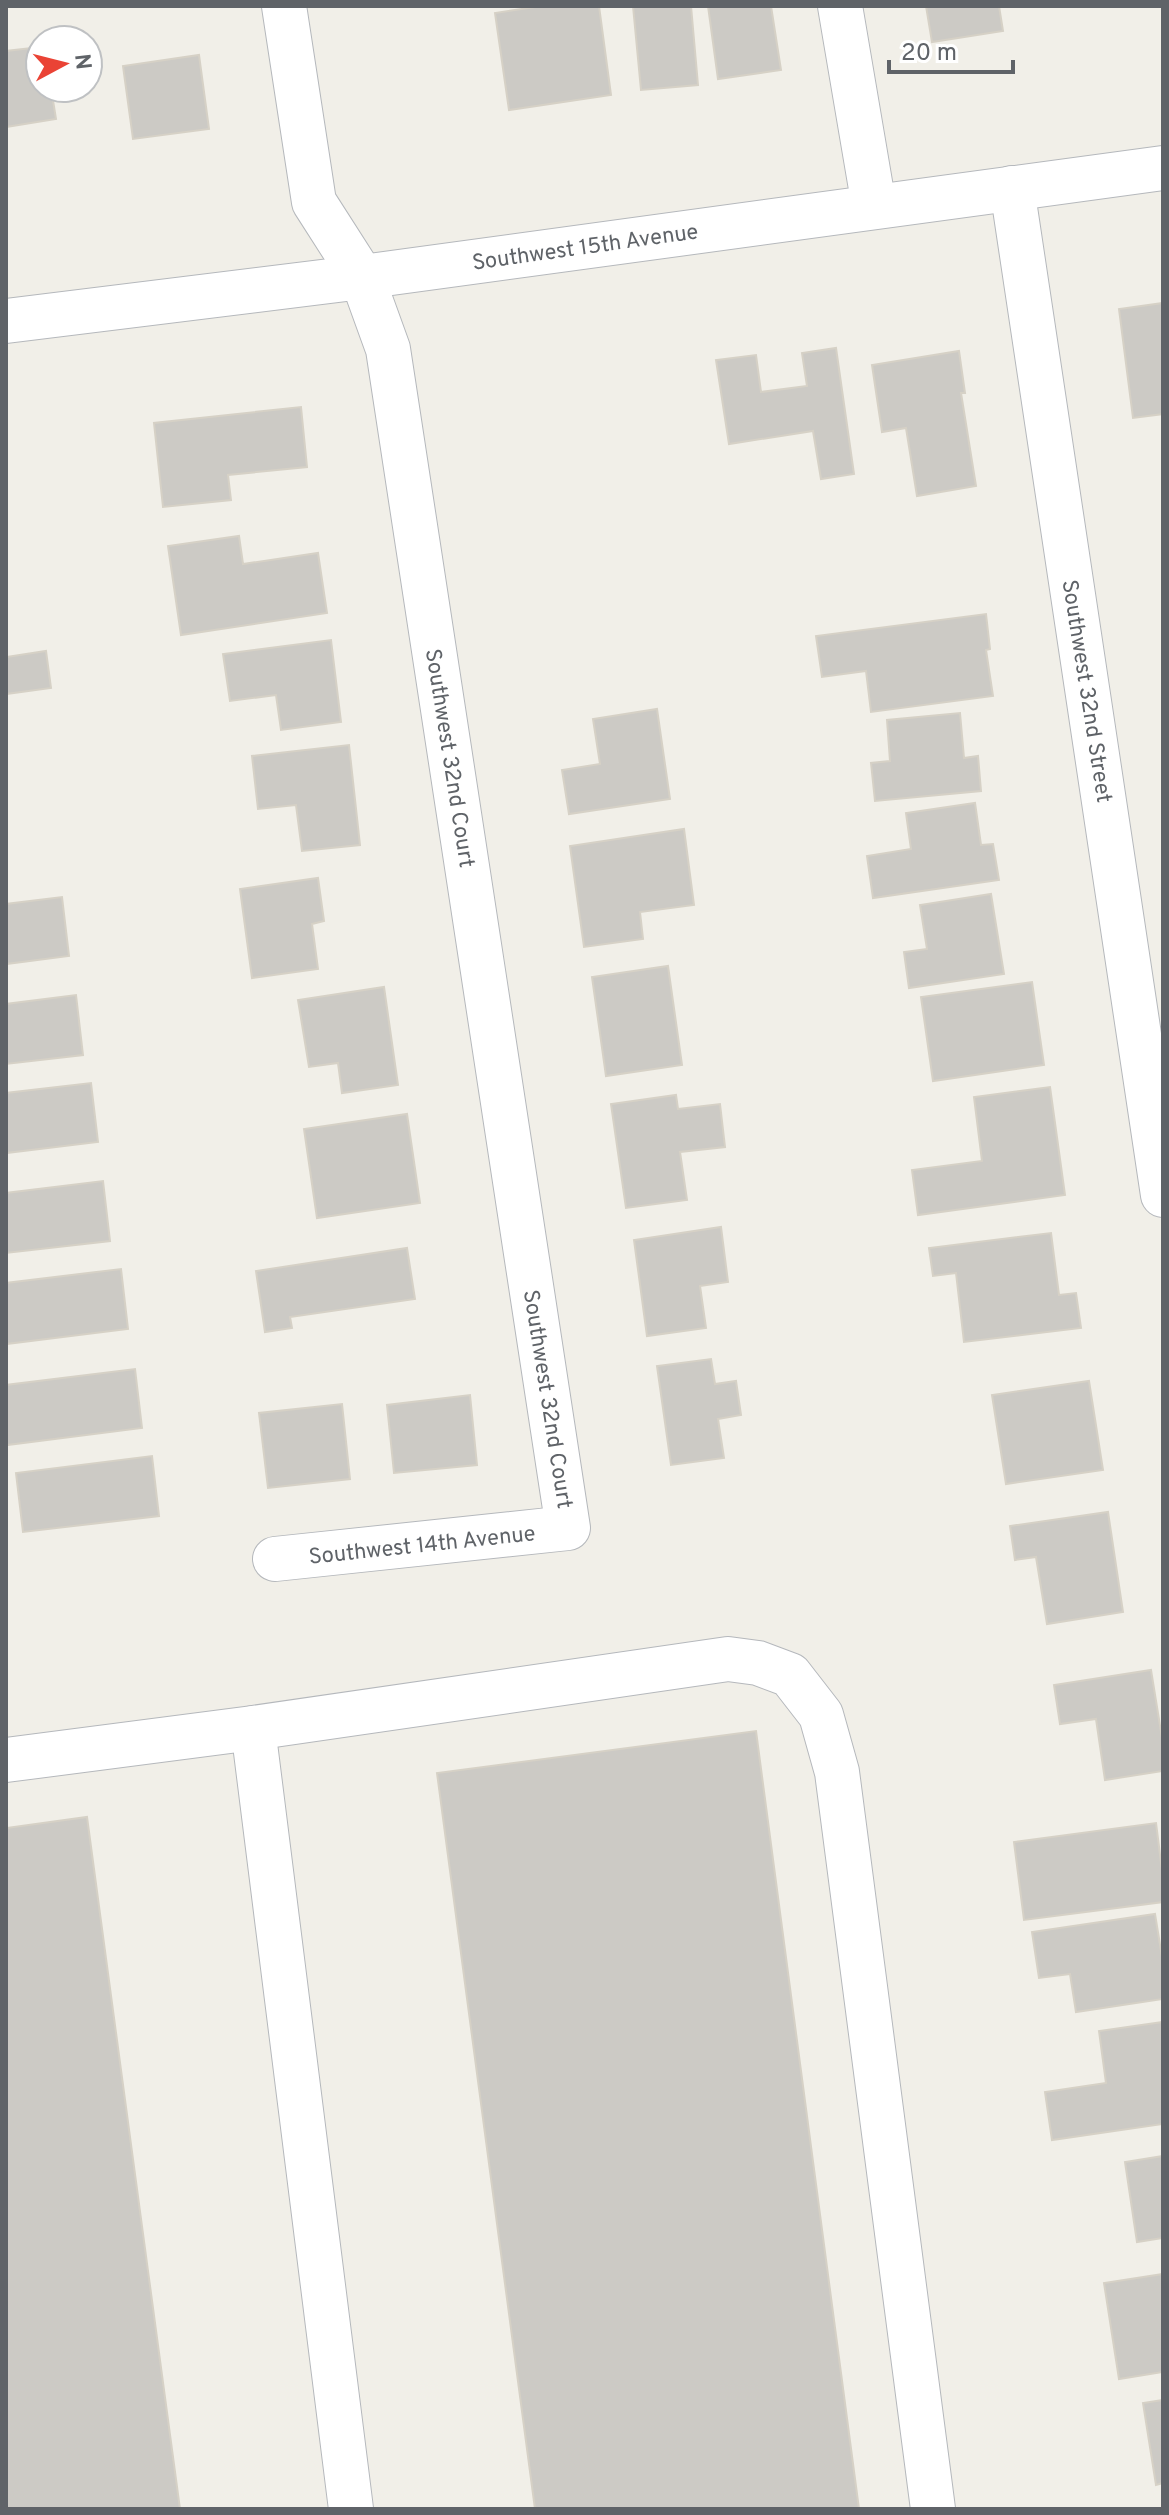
<svg xmlns="http://www.w3.org/2000/svg" width="1169" height="2515" font-family="Overpass,sans-serif">
	<style>
		.building { fill: #cccac5; stroke: #d6d1c6; stroke-width: 2 }
		.lines { fill: none; stroke-linecap: round; stroke-linejoin: round }
		.minor-casing { stroke: #b5b8bc; stroke-width: 46 }
		.minor { stroke: #fff; stroke-width: 44 }
		.labels { text-anchor: middle; stroke-width: 7; stroke-linejoin: round; paint-order: stroke }
		.street-label { font-size: 22px; fill: #5f6368; stroke: #fff }
	</style>
	<rect width="100%" height="100%" fill="#f1efe8"/>
	<g class="building">
		<polygon points="542,6 599,6 611,95 509,110 495,13"/>
		<polygon points="633,6 691,6 698,85 641,90"/>
		<polygon points="708,6 771,6 781,70 718,79"/>
		<polygon points="926,6 999,6 1003,31 932,42"/>
		<polygon points="40,47 40,88 51,88 56,119 6,127 6,51"/>
		<polygon points="199,55 209,129 133,139 123,66"/>
		<polygon points="1163,303 1163,414 1133,418 1119,309"/>
		<polygon points="836,348 854,474 821,479 813,431 729,444 716,360 756,355 761,392 807,386 802,353"/>
		<polygon points="959,351 965,393 961,393 976,486 917,496 906,428 882,432 872,365"/>
		<polygon points="301,407 307,467 228,475 231,500 163,507 154,423"/>
		<polygon points="239,536 243,564 318,553 327,613 181,635 168,546"/>
		<polygon points="986,614 990,649 986,650 993,696 871,712 866,671 822,677 816,636"/>
		<polygon points="331,640 341,722 281,730 276,695 230,701 223,654"/>
		<polygon points="46,651 51,688 6,694 6,657"/>
		<polygon points="657,709 670,799 569,814 562,770 600,764 593,719"/>
		<polygon points="960,713 964,758 978,756 981,791 875,801 871,763 890,761 887,720"/>
		<polygon points="349,745 360,845 302,851 296,805 258,809 252,756"/>
		<polygon points="975,803 981,845 993,844 999,880 873,898 867,856 911,849 906,813"/>
		<polygon points="684,829 694,905 640,912 643,939 584,947 570,846"/>
		<polygon points="318,878 324,921 312,924 318,969 252,978 240,889"/>
		<polygon points="991,894 1004,974 909,988 904,952 927,949 920,905"/>
		<polygon points="62,897 69,956 6,964 6,904"/>
		<polygon points="668,966 682,1065 606,1076 592,977"/>
		<polygon points="1032,982 1044,1065 933,1081 921,997"/>
		<polygon points="384,987 398,1085 342,1093 338,1063 309,1067 298,1000"/>
		<polygon points="76,995 83,1055 6,1064 6,1004"/>
		<polygon points="91,1083 98,1142 6,1153 6,1093"/>
		<polygon points="1050,1087 1065,1195 918,1215 912,1170 982,1161 974,1097"/>
		<polygon points="676,1095 678,1109 720,1104 725,1147 680,1152 687,1200 626,1208 611,1104"/>
		<polygon points="407,1114 420,1203 317,1218 304,1129"/>
		<polygon points="103,1181 110,1241 6,1253 6,1193"/>
		<polygon points="721,1227 728,1282 700,1286 706,1328 647,1336 634,1240"/>
		<polygon points="1051,1233 1059,1295 1076,1293 1081,1328 964,1342 956,1273 933,1276 929,1248"/>
		<polygon points="407,1248 415,1299 290,1317 292,1328 265,1332 256,1271"/>
		<polygon points="121,1269 128,1329 6,1344 6,1283"/>
		<polygon points="711,1359 715,1384 736,1381 741,1415 718,1419 724,1458 671,1465 657,1366"/>
		<polygon points="135,1369 142,1428 7,1445 6,1385"/>
		<polygon points="1089,1381 1103,1470 1006,1484 992,1395"/>
		<polygon points="470,1395 477,1465 394,1473 387,1405"/>
		<polygon points="342,1404 350,1479 268,1488 259,1413"/>
		<polygon points="152,1456 159,1516 23,1532 16,1473"/>
		<polygon points="1108,1512 1123,1612 1047,1624 1036,1557 1015,1560 1010,1526"/>
		<polygon points="1151,1670 1163,1744 1163,1771 1105,1780 1096,1719 1060,1724 1054,1685"/>
		<polygon points="756,1731 859,2509 535,2509 437,1773"/>
		<polygon points="87,1817 180,2509 6,2509 6,1828"/>
		<polygon points="1156,1823 1163,1878 1163,1902 1024,1920 1014,1842"/>
		<polygon points="1155,1914 1163,1963 1163,1999 1076,2012 1070,1974 1039,1978 1032,1932"/>
		<polygon points="1163,2022 1163,2124 1052,2140 1045,2092 1106,2083 1099,2031"/>
		<polygon points="1163,2156 1163,2238 1137,2242 1125,2162"/>
		<polygon points="1163,2274 1163,2372 1119,2379 1104,2283"/>
		<polygon points="1163,2400 1163,2483 1156,2485 1143,2403"/>
	</g>
	<g class="lines">
		<defs>
			<g id="minor">
				<polyline points="840,6 874,206"/>
				<polyline points="1012,188 1163,1195"/>
				<polyline points="6,321 362,277 1163,168"/>
				<polyline points="275,1559 568,1528 388,349 362,277 314,202 284,6"/>
				<polyline points="253,1728 351,2509"/>
				<polyline points="6,1760 253,1728 728,1659 758,1663 790,1675 821,1715 837,1772 933,2509"/>
			</g>
		</defs>
		<use href="#minor" class="minor-casing"/>
		<use href="#minor" class="minor"/>
	</g>
	<g class="labels">
		<g class="street-label">
			<text transform="translate(585 246) rotate(-8)" y="8">Southwest 15th Avenue</text>
			<text transform="translate(1088 691) rotate(81)" y="8">Southwest 32nd Street</text>
			<text transform="translate(451 758) rotate(81)" y="8">Southwest 32nd Court</text>
			<text transform="translate(549 1399) rotate(81)" y="8">Southwest 32nd Court</text>
			<text transform="translate(422 1544) rotate(-6)" y="8">Southwest 14th Avenue</text>
		</g>
	</g>
	<rect width="1169" height="2515" fill="none" stroke="#5f6368" stroke-width="16"/>
	<g transform="translate(64 64) rotate(83)"><circle r="38" fill="#ffffff" stroke="#bfc1c3" stroke-width="2"/>
	<path d="M0-6L14 30L0 20L-14 30Z" fill="#ea4335"/>
	<text y="-12" font-size="22" font-weight="bold" text-anchor="middle" fill="#5f6368">N</text>
	</g>
	<path d="M889 60v12h124v-12" fill="none" stroke="#5f6368" stroke-width="4"/>
	<text x="901" y="60" font-size="24" fill="#5f6368" stroke="#ffffff" stroke-width="6" paint-order="stroke">20 m</text>
</svg>
